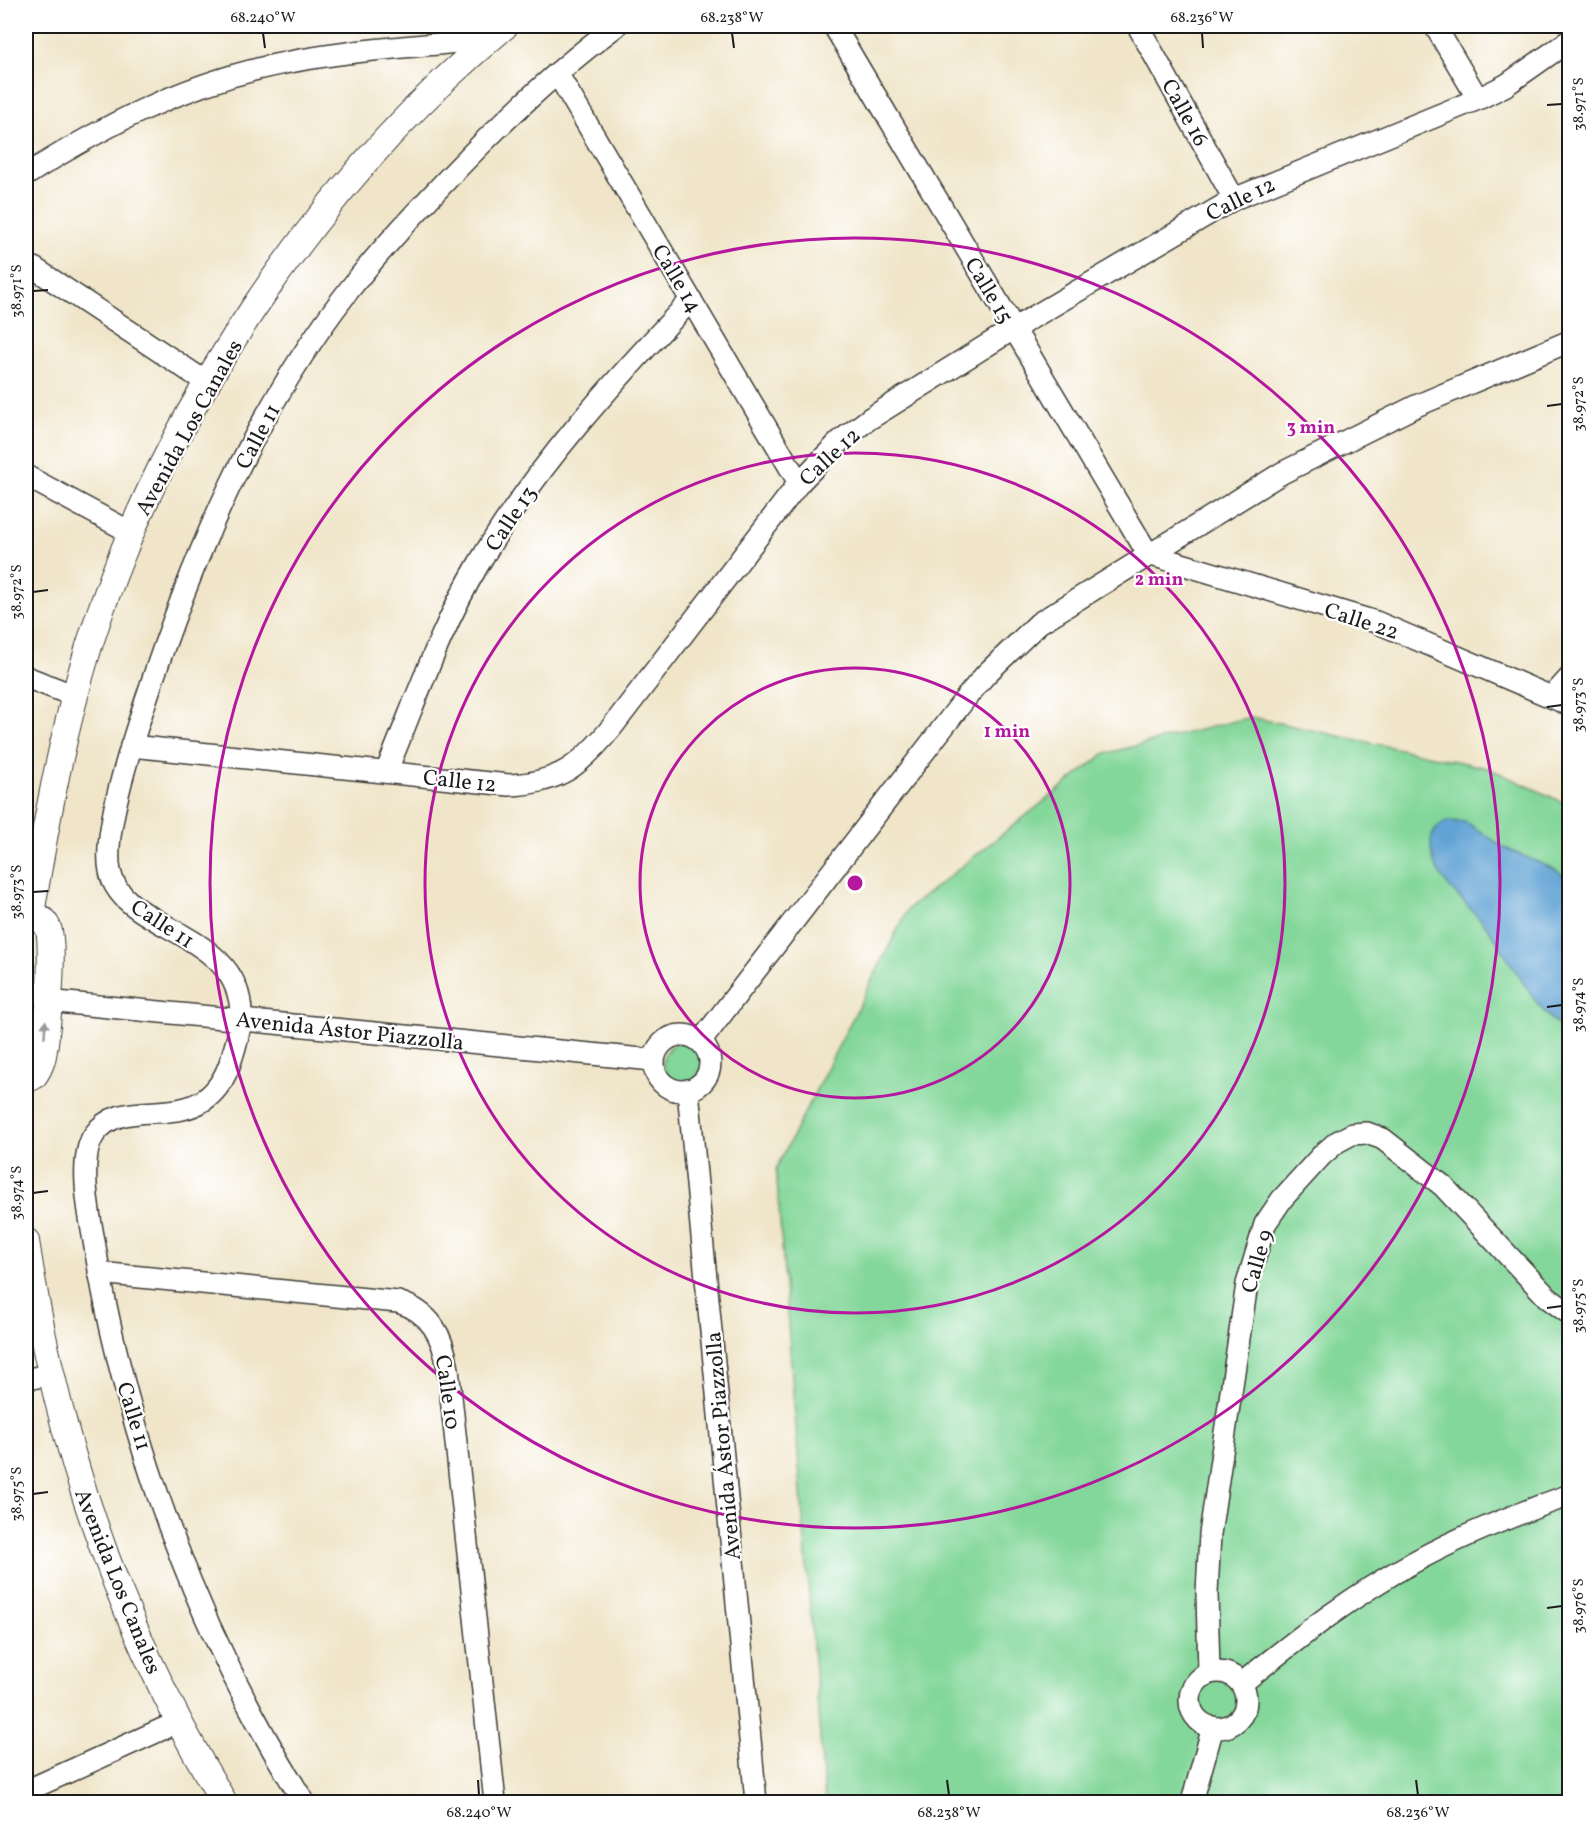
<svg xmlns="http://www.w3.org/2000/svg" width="1595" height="1828" font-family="Vollkorn,serif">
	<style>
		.green { fill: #83d79a; stroke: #507a5b; stroke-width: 1.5 }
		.water { fill: #60a3d4; stroke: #3e6078; stroke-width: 1.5 }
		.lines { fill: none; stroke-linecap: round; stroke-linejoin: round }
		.minor-casing { stroke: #3c3a36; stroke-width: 24 }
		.major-casing { stroke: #3c3a36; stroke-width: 28 }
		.minor { stroke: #fff; stroke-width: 21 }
		.major { stroke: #fff; stroke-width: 26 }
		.oneway { fill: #999 }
		.ticks { fill: none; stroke: #1c1c1c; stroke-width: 2 }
		.ring { fill: none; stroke: #b5179e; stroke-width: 3 }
		.labels { text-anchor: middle; stroke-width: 4.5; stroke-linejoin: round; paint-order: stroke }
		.street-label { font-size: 22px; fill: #1c1c1c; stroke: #fff }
		.centre { fill: #b5179e; stroke: #fff; stroke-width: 3 }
		.ring-label { font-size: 18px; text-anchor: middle; font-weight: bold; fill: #b5179e; stroke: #fff; stroke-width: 4.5; stroke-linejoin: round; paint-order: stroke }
		.neatline { fill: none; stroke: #1c1c1c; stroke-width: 2 }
		.ticks-label { font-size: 15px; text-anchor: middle; fill: #1c1c1c }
	</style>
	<rect width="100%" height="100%" fill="#fff"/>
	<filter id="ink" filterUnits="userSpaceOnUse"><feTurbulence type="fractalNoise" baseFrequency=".0167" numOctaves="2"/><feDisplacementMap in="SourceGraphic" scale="12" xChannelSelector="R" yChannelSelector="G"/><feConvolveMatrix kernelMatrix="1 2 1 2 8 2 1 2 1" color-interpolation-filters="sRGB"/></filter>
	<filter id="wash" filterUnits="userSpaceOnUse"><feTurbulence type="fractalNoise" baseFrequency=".008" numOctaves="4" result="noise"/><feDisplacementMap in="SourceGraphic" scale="24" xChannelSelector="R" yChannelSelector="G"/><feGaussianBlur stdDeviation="1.35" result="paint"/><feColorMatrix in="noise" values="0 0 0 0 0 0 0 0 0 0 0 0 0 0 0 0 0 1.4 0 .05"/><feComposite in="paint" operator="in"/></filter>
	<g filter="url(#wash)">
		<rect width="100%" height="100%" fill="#f0e5c9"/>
		<g class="green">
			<polygon points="1251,717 1488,768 1569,805 1569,1802 825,1802 776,1169 908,909 1104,754"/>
			<circle cx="683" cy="1062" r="20"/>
		</g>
		<path class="water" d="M 1446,821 L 1466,822 L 1505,848 L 1556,870 L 1569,880 L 1569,1033 C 1538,1016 1512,962 1491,932 C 1473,906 1432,882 1431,847 C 1430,834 1436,827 1446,821 Z"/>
	</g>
	<g filter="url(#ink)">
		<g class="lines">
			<defs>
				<g id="minor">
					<polyline points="834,26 1148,554 1376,622 1570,705"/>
					<polyline points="1138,26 1234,199"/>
					<polyline points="1435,26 1478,99"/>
					<polyline points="557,73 799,483"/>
					<path d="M 26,175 C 102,127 178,87 266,67 C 338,50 415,47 488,39"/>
					<polyline points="34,268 209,384"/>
					<polyline points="26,476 132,533"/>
					<polyline points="26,677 75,696"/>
					<polyline points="1552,697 1570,677"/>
					<path d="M 131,746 L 509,785 C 560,783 581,765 612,727 L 799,483 L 840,441 L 869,419 L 1013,329 L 1234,199 L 1478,99 L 1506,85 L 1570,40"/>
					<path d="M 386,772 C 415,703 440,629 478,565 C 536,466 613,382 691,300"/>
					<polyline points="47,1001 653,1060"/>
					<circle cx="682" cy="1063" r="28"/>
					<polyline points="701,1041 965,699 986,674 1039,623 1282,473 1416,406 1570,341"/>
					<polyline points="688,1090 756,1802"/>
					<path d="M 99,1273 L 398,1302 C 431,1312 443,1336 448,1369 L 495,1802"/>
					<polyline points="26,1379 51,1375"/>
					<circle cx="1218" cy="1700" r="28"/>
					<polyline points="1209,1673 1207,1593 1210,1534 1247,1284 1265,1224 1282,1199 1322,1155 1337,1142 1352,1134 1367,1133 1383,1139 1443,1186 1548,1298 1570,1314"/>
					<path d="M 1242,1683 C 1296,1640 1352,1595 1414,1562 C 1463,1535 1516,1514 1570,1495"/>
					<polyline points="26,1791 178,1722"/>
					<path d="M 304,1802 C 198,1634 126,1438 94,1241 C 89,1214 78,1158 94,1135 C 127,1086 205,1147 232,1057 C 236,1044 241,1029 241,1015 C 241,930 121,931 110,871 C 102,833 132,742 145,703 C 192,558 254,412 349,290 C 382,248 419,209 456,170 C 506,118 558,69 616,26"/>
					<polyline points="1192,1802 1213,1727"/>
				</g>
				<g id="major">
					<path d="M 31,914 C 46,823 62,734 89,646 C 162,414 318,181 505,26"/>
					<path d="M 26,915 C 36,913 44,919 48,928 C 55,944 47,1040 42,1060 C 40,1066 38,1071 34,1076 L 26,1080"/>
					<path d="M 26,1241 C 56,1442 119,1628 224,1802"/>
				</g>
			</defs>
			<use href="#minor" class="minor-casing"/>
			<use href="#major" class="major-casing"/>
			<use href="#minor" class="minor"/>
			<use href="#major" class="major"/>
		</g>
		<defs><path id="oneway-solid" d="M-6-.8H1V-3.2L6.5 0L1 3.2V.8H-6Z" transform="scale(1.5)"/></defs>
		<use class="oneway" href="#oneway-solid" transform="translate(45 1029) rotate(-86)"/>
	</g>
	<path class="ticks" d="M 263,33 L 265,48M 732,33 L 734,48M 1202,33 L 1203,48M 1547,105 L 1562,104M 33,291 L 48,290M 1547,406 L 1562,404M 33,592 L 48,590M 1547,707 L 1562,705M 33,892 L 48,891M 1547,1007 L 1562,1005M 33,1193 L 48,1191M 1547,1308 L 1562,1306M 33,1494 L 48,1492M 1547,1608 L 1562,1606M 478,1780 L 479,1795M 947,1780 L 949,1795M 1416,1780 L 1418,1795"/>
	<g class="ring">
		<circle cx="855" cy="883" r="215"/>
		<circle cx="855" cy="883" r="430"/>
		<circle cx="855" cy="883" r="645"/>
	</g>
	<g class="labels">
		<g class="street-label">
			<text transform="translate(1186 112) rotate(61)" y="8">Calle 16</text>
			<text transform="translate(1240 198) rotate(-26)" y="8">Calle 12</text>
			<text transform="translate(678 278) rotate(59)" y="8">Calle 14</text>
			<text transform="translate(990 290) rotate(59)" y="8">Calle 15</text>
			<text transform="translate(188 427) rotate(-61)" y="8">Avenida Los Canales</text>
			<text transform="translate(257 436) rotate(-62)" y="8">Calle 11</text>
			<text transform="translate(829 456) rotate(-43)" y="8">Calle 12</text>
			<text transform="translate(510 518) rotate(-56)" y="8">Calle 13</text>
			<text transform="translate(1362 620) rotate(18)" y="8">Calle 22</text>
			<text transform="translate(460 780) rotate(6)" y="8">Calle 12</text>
			<text transform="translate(163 923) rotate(33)" y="8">Calle 11</text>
			<text transform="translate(350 1030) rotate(6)" y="8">Avenida Ástor Piazzolla</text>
			<text transform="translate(1256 1261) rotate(-74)" y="8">Calle 9</text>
			<text transform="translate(449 1392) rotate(82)" y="8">Calle 10</text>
			<text transform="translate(135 1416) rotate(73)" y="8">Calle 11</text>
			<text transform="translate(722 1446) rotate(-95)" y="8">Avenida Ástor Piazzolla</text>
			<text transform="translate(119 1581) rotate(68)" y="8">Avenida Los Canales</text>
		</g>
	</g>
	<circle cx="855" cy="883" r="9" class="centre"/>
	<g class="ring-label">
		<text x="1311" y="433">3 min</text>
		<text x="1159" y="585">2 min</text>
		<text x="1007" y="737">1 min</text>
	</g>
	<rect width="1595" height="1828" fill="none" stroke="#fff" stroke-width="66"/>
	<rect x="33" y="33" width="1529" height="1762" class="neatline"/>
	<g class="ticks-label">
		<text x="263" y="22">68.240°W</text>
		<text x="732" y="22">68.238°W</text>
		<text x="1202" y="22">68.236°W</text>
		<text transform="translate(1578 104) rotate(-90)" y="5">38.971°S</text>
		<text transform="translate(16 291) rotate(-90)" y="5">38.971°S</text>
		<text transform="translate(1578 404) rotate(-90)" y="5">38.972°S</text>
		<text transform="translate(16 592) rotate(-90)" y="5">38.972°S</text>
		<text transform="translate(1578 705) rotate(-90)" y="5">38.973°S</text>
		<text transform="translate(16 892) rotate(-90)" y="5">38.973°S</text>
		<text transform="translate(1578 1005) rotate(-90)" y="5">38.974°S</text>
		<text transform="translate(16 1193) rotate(-90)" y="5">38.974°S</text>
		<text transform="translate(1578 1306) rotate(-90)" y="5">38.975°S</text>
		<text transform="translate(16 1494) rotate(-90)" y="5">38.975°S</text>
		<text transform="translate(1578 1606) rotate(-90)" y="5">38.976°S</text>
		<text x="479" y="1817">68.240°W</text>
		<text x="949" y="1817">68.238°W</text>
		<text x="1418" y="1817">68.236°W</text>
	</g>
</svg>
